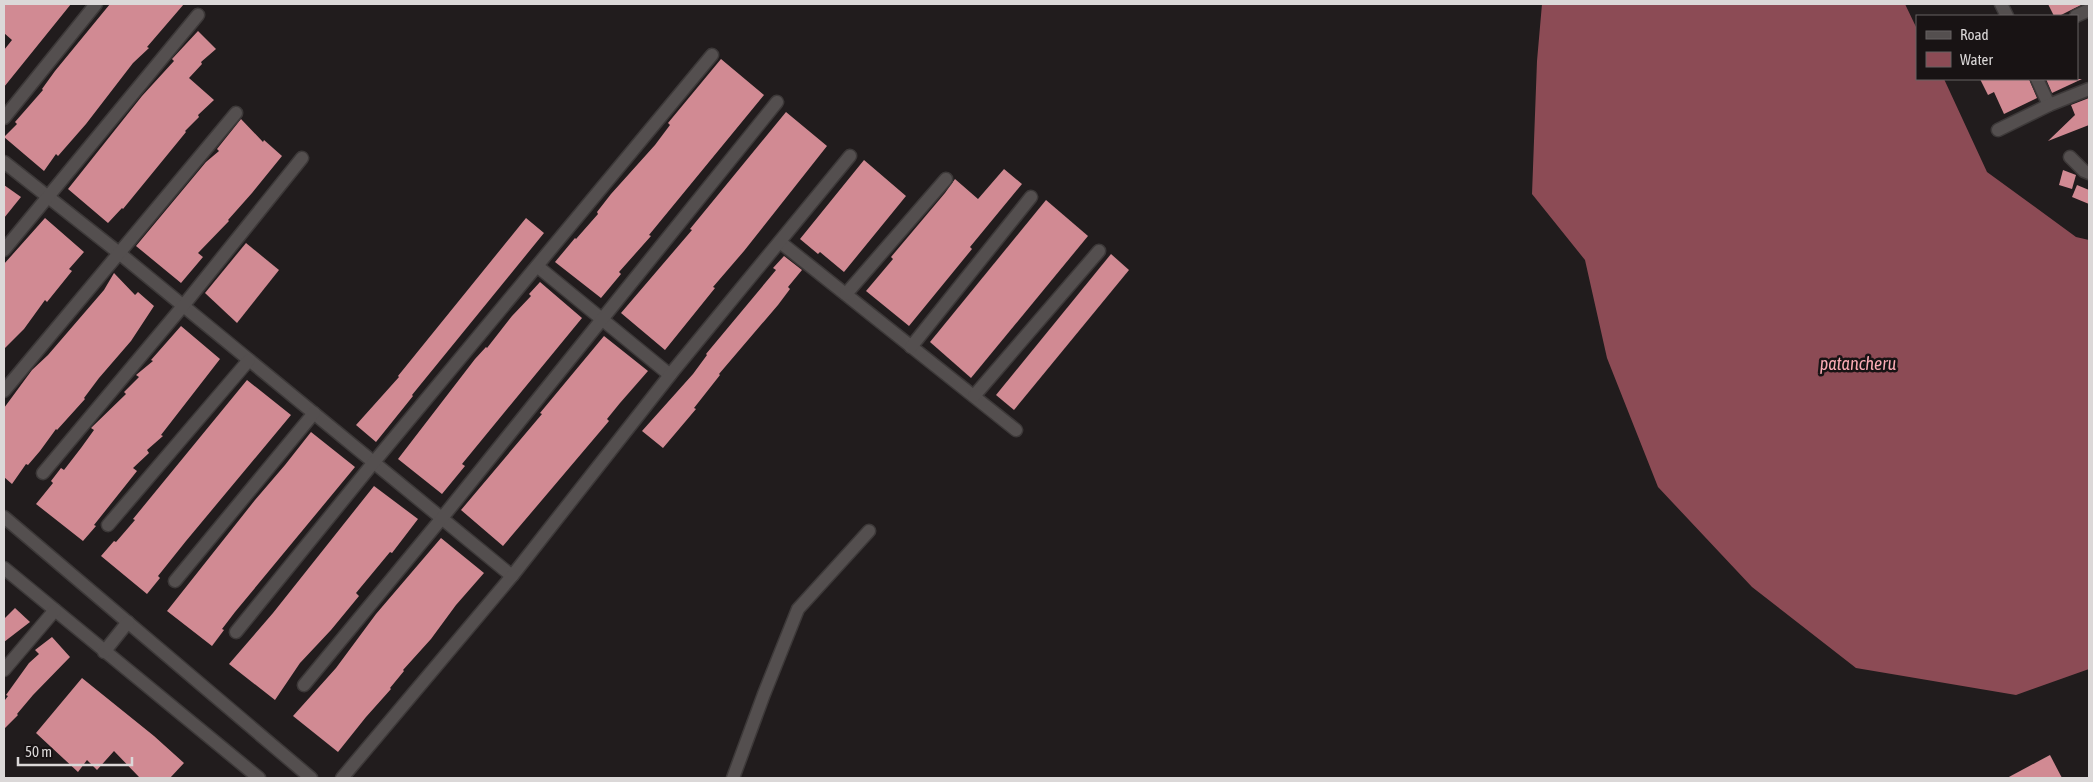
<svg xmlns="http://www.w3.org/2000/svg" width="2093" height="782" font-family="'Asap Condensed',sans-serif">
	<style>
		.water { fill: #8c4b55 }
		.building { fill: #d18a93 }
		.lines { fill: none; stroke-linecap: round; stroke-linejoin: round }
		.street-casing { stroke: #3d3939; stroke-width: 15 }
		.street { stroke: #544f4f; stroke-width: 12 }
		.labels { text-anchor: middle; stroke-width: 5; stroke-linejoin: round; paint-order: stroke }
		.water-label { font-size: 18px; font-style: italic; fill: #faabb5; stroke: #181314 }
	</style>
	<rect width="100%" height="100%" fill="#211c1d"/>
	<polygon class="water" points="1542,4 1905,4 1917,29 1917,79 1944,79 1987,172 2076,237 2089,240 2089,669 2016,695 1856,668 1752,587 1658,487 1607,358 1585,260 1532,194 1537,61"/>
	<g class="building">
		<polygon points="4,4 71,4 4,87 4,50 12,40 4,33"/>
		<polygon points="110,4 184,4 147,47 149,48 133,63 86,124 58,156 56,154 44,171 4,137 17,124 15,122 43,90 42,89 55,71"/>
		<polygon points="2048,4 2083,4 2059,16 2054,16"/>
		<polygon points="198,31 216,49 201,62 202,64 189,78 214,100 198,115 199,117 185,131 186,132 123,209 122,208 108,223 68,189 142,96 174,61 172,59"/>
		<polygon points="721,59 764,95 649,235 651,236 619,272 621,274 601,298 555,262 575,238 576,239 598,214 597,212 611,194 655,145 670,125 668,123"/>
		<polygon points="1980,79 2029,79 2037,98 2004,114 1994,92 1988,95"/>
		<polygon points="2046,79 2082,79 2052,93"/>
		<polygon points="2089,98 2089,125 2048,141 2075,115 2071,105"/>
		<polygon points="786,112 827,146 744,251 713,287 715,288 665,350 621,313 692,230 690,229"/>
		<polygon points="241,119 263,142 264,140 282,156 252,193 228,220 229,221 198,253 203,257 181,283 136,246 206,162 219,151 217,149"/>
		<polygon points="864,160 906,196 844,272 820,252 818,254 800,239"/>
		<polygon points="1004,169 1022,184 970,247 972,249 909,326 866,291 893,259 891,257 945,193 955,179 978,199"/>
		<polygon points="2063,170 2076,175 2072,189 2059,185"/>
		<polygon points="4,185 21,197 4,218"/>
		<polygon points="2077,185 2089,190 2089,204 2072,197"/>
		<polygon points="1046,200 1088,236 971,378 930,342"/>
		<polygon points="45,218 84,252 69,269 72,271 47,302 45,300 24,329 4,349 4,264"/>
		<polygon points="526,218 544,233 412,395 413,396 376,442 356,425 399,377 398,376"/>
		<polygon points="246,243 279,270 237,323 205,293"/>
		<polygon points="1111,254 1129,270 1014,410 996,395"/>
		<polygon points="784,256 802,270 788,287 790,289 778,305 719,374 720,375 694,408 696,409 663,448 642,431 693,374 707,355 706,354 776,270 773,268"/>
		<polygon points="114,273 135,295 138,292 154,306 131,341 99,378 84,398 85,399 57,430 56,429 40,451 28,465 26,464 12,484 4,477 4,408 32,370 48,355 104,290"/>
		<polygon points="540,282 582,318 462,464 465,466 442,494 398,459 475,359 486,347 487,348 512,316 531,296 529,294"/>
		<polygon points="181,326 220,359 161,435 163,436 147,450 149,453 133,468 137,471 94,525 96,526 83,541 36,504 53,483 51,481 61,468 64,470 81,448 94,430 91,428 126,394 124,392 139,377 136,375 153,361 151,360"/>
		<polygon points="604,336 648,371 620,403 607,419 609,421 503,546 461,510 542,414 540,413"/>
		<polygon points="247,380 291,415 186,541 158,576 160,578 147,594 101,556 114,541 116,542 135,520 133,519"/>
		<polygon points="311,432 355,467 235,612 222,629 224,630 212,646 167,611 255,500 285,465"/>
		<polygon points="374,486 418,519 392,553 390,552 356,593 359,596 331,630 300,663 275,700 229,664 273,613"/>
		<polygon points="441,538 484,573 456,605 431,639 403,670 404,671 390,688 391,689 366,717 338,752 293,716 336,668 376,614"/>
		<polygon points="15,608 30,622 4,642 4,619"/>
		<polygon points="52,637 70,657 33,695 17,714 18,715 4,729 4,699 5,700 8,696 6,695 29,663 39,654 35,650"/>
		<polygon points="82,678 154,736 184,763 170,778 139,777 114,751 97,770 87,760 78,772 36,733"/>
		<polygon points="2050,755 2062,778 2007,778"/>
	</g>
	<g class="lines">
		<defs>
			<g id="street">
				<polyline points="2001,4 2007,16"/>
				<polyline points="2076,16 2089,10"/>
				<polyline points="2037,79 2049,105"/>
				<polyline points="4,118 96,4"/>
				<polyline points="1998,130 2049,105 2089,89"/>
				<polyline points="2070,157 2084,171 2089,173"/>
				<polyline points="4,162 119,253 512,576"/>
				<polyline points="780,242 1016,430"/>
				<polyline points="4,250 198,15"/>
				<polyline points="537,266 670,375"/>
				<polyline points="846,294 946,179"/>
				<polyline points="911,347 1031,197"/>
				<polyline points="4,391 236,113"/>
				<polyline points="974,396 1099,251"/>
				<polyline points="43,473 183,306 302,158"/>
				<polyline points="4,517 311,778"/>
				<polyline points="108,525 249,360"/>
				<polyline points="4,568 259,778"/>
				<polyline points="175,581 314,413"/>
				<polyline points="236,632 374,462 712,55"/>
				<polyline points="104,652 128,622"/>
				<polyline points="4,670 55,610"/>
				<polyline points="304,685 442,518 777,102"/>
				<polyline points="342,778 512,576 674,370 850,156"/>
				<polyline points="733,778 764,694 798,609 869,531"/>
			</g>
		</defs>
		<use href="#street" class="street-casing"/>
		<use href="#street" class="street"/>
	</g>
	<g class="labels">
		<g class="water-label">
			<text x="1858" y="370">patancheru</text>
		</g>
	</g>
	<rect width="2093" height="782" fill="none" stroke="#dbd8d8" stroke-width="10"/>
	<rect x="1916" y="15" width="162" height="65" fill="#181314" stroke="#666262"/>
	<rect x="1926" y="31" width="25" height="8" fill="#544f4f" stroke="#666262"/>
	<text x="1960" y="40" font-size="15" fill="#dbd8d8">Road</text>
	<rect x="1926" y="52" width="25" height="15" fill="#8c4b55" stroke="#666262"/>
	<text x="1960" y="65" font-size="15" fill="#dbd8d8">Water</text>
	<path d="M18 757v8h114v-8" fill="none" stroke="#dbd8d8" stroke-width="2.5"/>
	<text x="25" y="757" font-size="15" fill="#dbd8d8" stroke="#181314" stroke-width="4" paint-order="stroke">50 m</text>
</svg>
